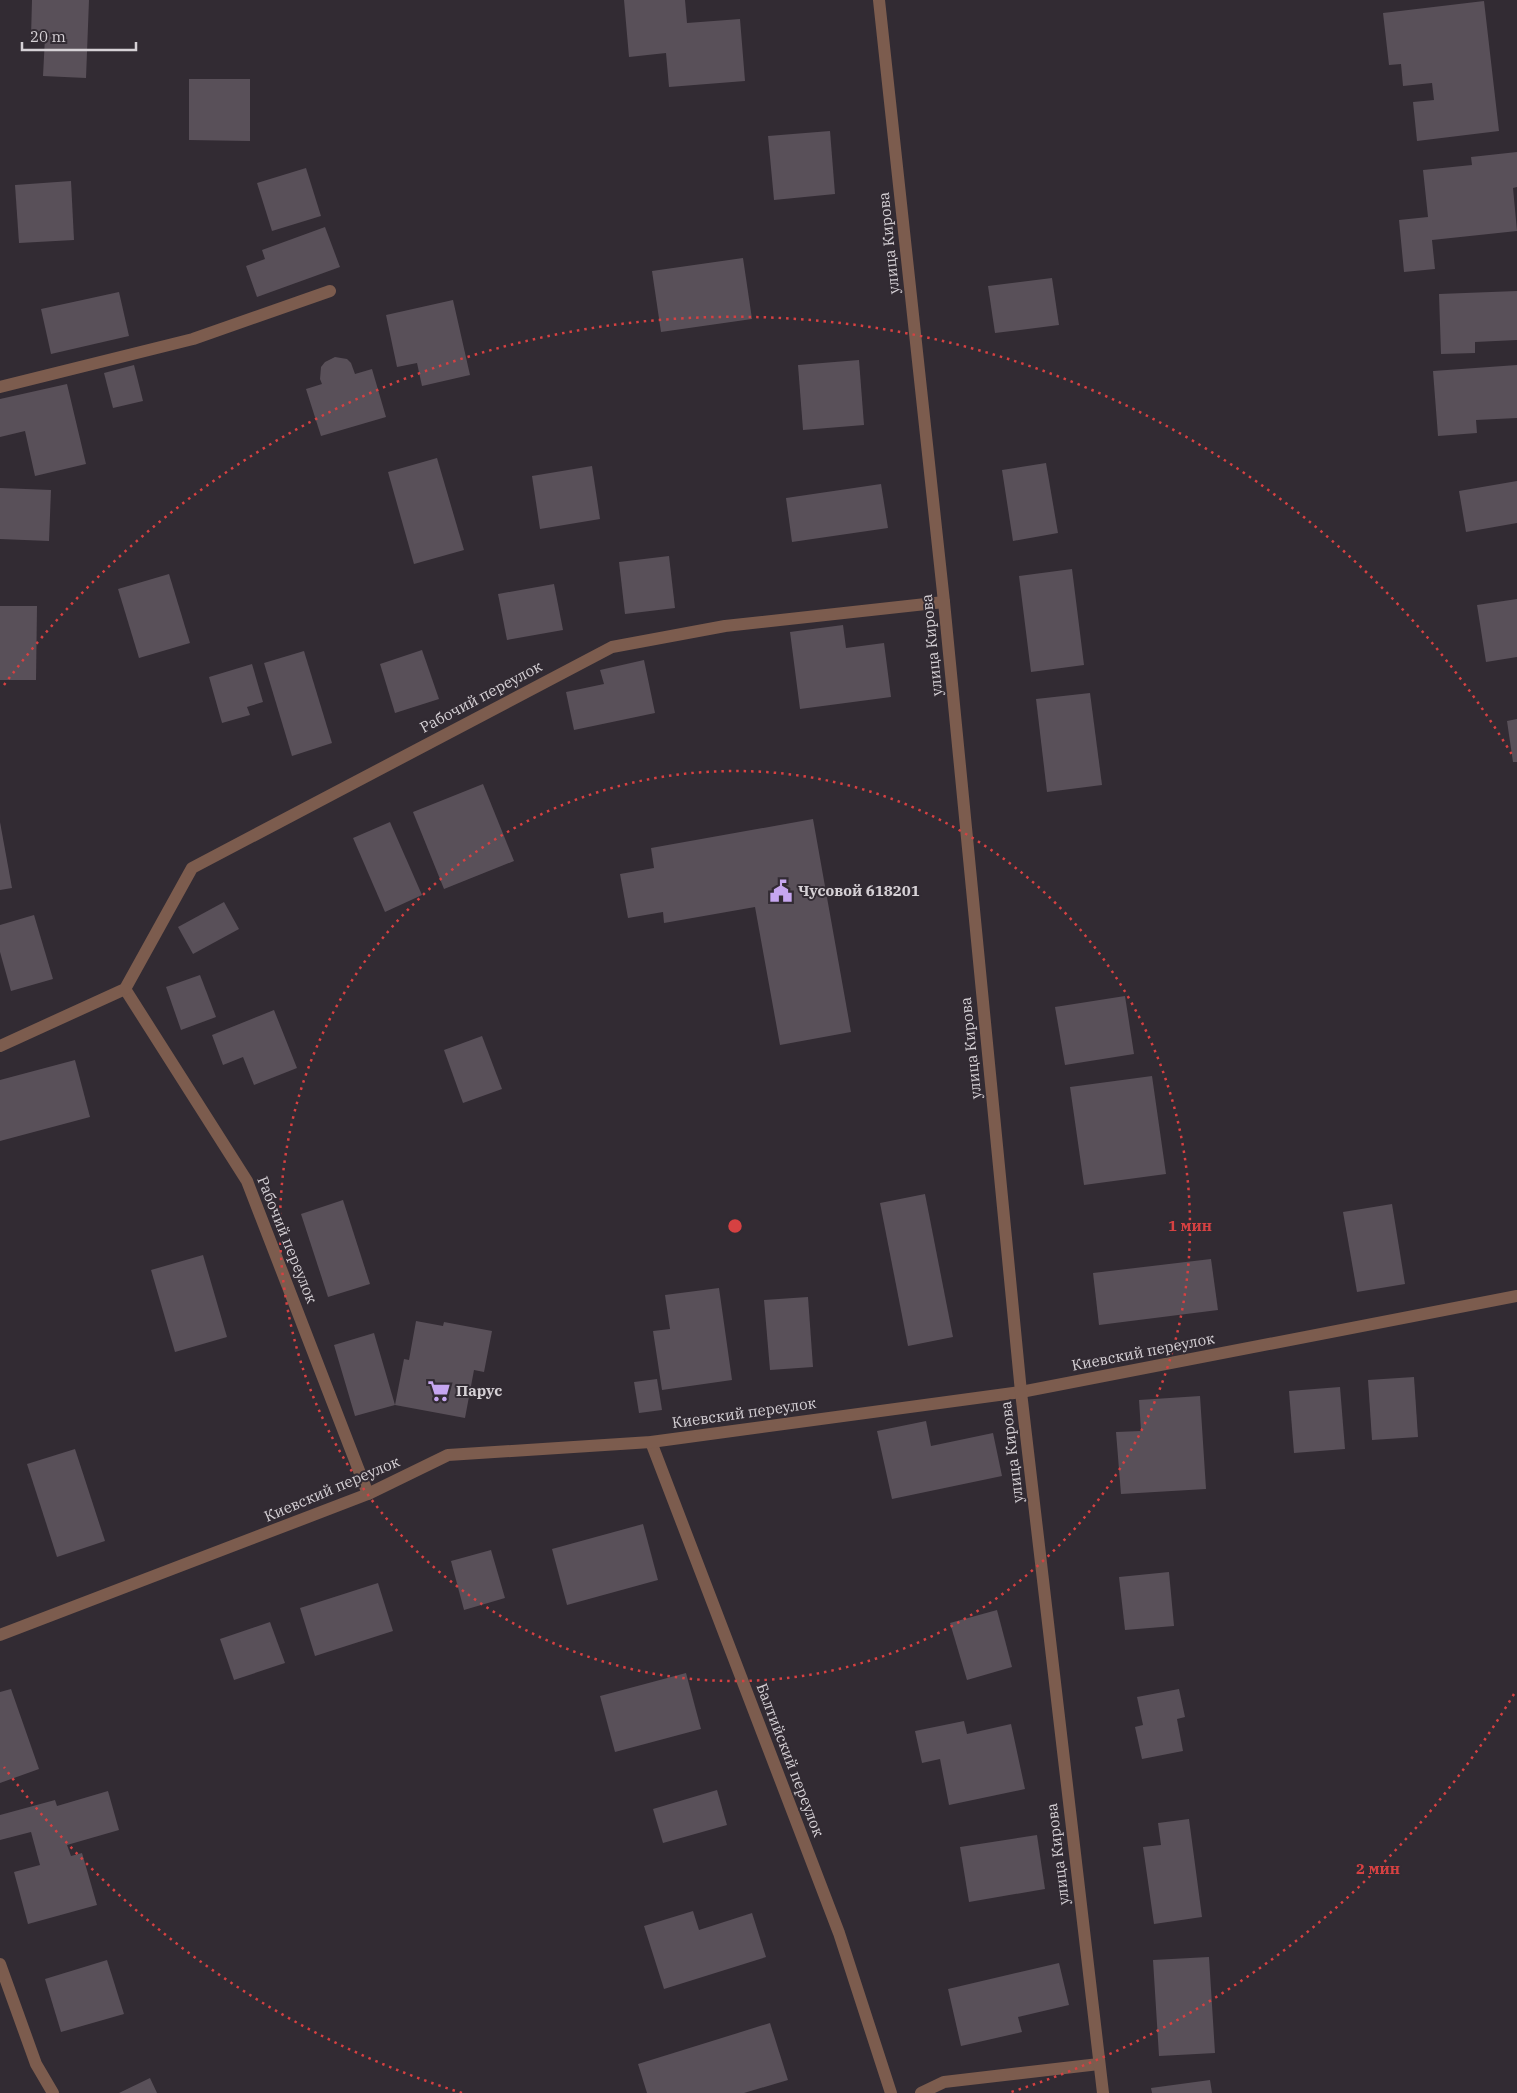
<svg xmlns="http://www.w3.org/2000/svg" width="1517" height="2093" font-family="'IBM Plex Serif',serif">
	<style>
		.building { fill: #595059 }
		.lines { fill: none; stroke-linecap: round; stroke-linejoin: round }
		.service { stroke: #7c5c4e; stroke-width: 12 }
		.minor { stroke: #7c5c4e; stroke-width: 12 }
		.tertiary { stroke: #7c5c4e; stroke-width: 12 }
		.ring { fill: none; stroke: #d64142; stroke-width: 2.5; stroke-dasharray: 2.5 5 }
		.labels { text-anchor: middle; stroke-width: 4; stroke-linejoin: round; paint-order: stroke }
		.street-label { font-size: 15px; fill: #d6d1d6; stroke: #322b33 }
		.poi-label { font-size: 15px; font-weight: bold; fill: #d6d1d6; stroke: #322b33; text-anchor: start }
		.centre { fill: #d64142; stroke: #322b33; stroke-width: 2.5 }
		.ring-label { font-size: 15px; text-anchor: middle; font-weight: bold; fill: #d64142; stroke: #322b33; stroke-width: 4; stroke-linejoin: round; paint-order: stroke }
	</style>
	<rect width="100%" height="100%" fill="#322b33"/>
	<g class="building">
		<polygon points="32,0 89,0 86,78 43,76 45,37 31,37"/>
		<polygon points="624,0 685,0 687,23 740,19 745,81 669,87 666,53 629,57"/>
		<polygon points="1484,1 1499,131 1417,141 1413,102 1434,100 1432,83 1403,86 1401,64 1389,65 1383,13"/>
		<polygon points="189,79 250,79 250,141 189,140"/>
		<polygon points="830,131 835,194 774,200 768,136"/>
		<polygon points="1517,152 1517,187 1513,188 1517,231 1432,240 1435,269 1404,272 1399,220 1428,217 1423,170 1472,165 1471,157"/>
		<polygon points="306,168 321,216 272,231 257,183"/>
		<polygon points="71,181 74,240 19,243 15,185"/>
		<polygon points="325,227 340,267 257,297 246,266 265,259 262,250"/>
		<polygon points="743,258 752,319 661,332 652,271"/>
		<polygon points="1052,278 1059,325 995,333 988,286"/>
		<polygon points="1517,291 1517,340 1475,342 1475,353 1441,354 1439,294"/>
		<polygon points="119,292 129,336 51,354 41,309"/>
		<polygon points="453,300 470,375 422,386 417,363 397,367 386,315"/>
		<polygon points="335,357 347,359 351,363 355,374 372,369 386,417 321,436 306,389 322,384 320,379 321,367 325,362"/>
		<polygon points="859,360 864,425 803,430 798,365"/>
		<polygon points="134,365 143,401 113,408 104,373"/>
		<polygon points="1517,365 1517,418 1476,420 1477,433 1438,436 1433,371"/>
		<polygon points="67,384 86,464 35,476 25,431 0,437 0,399"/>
		<polygon points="437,458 464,550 414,564 388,472"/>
		<polygon points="1046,463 1058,533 1013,541 1002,470"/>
		<polygon points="592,466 600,519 540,529 532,476"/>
		<polygon points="1517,481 1517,523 1466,532 1459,491"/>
		<polygon points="881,484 888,528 792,542 786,498"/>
		<polygon points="0,488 51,490 49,541 0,539"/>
		<polygon points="669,556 675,608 625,614 619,562"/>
		<polygon points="1072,569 1084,665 1031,672 1019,576"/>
		<polygon points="169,574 190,643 139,658 118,589"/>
		<polygon points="554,584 563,630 507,640 498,594"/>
		<polygon points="1517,599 1517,657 1486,662 1477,605"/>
		<polygon points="0,606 37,606 36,680 0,680"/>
		<polygon points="843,625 846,648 884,643 891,697 800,709 790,632"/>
		<polygon points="422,650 439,699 395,713 380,664"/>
		<polygon points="304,651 332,743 292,756 264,663"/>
		<polygon points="644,660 655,713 574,730 566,692 604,684 600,670"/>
		<polygon points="252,664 263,702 247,707 250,715 222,723 209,677"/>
		<polygon points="1090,693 1102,785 1047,792 1036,699"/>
		<polygon points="1517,719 1517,762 1513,762 1507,721"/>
		<polygon points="483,784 514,861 444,889 413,812"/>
		<polygon points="813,819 851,1032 780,1045 755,907 664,923 663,912 628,918 620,874 654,868 651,848"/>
		<polygon points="0,822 12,888 0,890"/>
		<polygon points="390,822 422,895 385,912 353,838"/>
		<polygon points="224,902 239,929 193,954 178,927"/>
		<polygon points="34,915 53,979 11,991 0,952 0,925"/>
		<polygon points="200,975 216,1017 181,1030 166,987"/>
		<polygon points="1125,996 1134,1054 1065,1065 1055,1007"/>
		<polygon points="274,1010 297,1068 254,1085 243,1057 223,1065 212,1035"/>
		<polygon points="482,1036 502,1089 463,1103 444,1050"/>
		<polygon points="75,1060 90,1117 0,1141 0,1080"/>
		<polygon points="1152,1076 1166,1174 1084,1185 1070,1087"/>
		<polygon points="925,1194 953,1337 908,1346 880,1203"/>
		<polygon points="343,1200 370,1284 328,1297 301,1214"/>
		<polygon points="1392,1204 1405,1284 1357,1292 1343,1212"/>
		<polygon points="203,1255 227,1337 175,1352 151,1270"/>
		<polygon points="1211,1259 1218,1310 1099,1325 1093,1273"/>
		<polygon points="719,1288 732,1380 662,1390 653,1331 670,1329 665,1295"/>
		<polygon points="808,1297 813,1367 770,1370 764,1300"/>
		<polygon points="416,1321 443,1326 444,1322 492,1331 484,1372 474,1370 465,1418 395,1405 355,1416 334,1345 374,1333 395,1405 404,1359 409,1360"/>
		<polygon points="1414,1377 1418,1437 1372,1440 1368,1380"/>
		<polygon points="657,1379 662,1410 639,1413 634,1382"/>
		<polygon points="1340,1387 1345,1449 1294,1453 1289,1391"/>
		<polygon points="1200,1396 1206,1489 1121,1494 1116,1432 1141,1431 1139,1400"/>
		<polygon points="926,1421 931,1446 993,1433 1002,1476 892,1499 877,1431"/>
		<polygon points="75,1449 105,1541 57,1557 27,1464"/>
		<polygon points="643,1524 658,1580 567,1605 552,1549"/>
		<polygon points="491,1550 505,1598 464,1610 451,1561"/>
		<polygon points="1169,1572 1174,1626 1125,1630 1119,1577"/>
		<polygon points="378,1583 393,1631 315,1656 300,1608"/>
		<polygon points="997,1610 1012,1667 967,1680 950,1623"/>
		<polygon points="270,1622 285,1663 234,1680 220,1639"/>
		<polygon points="686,1673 701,1729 615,1752 600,1696"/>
		<polygon points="11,1689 39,1769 0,1783 0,1692"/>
		<polygon points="1179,1689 1185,1717 1177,1719 1183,1751 1142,1759 1135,1727 1143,1725 1137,1697"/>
		<polygon points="964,1721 967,1734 1011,1724 1025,1789 949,1805 940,1759 922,1763 915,1731"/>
		<polygon points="717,1790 727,1825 663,1843 653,1809"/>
		<polygon points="108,1791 119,1830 67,1845 71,1856 82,1853 97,1905 28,1924 14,1872 40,1865 31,1832 0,1840 0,1815 55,1800 57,1806"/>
		<polygon points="1189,1819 1202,1917 1154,1924 1143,1847 1161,1845 1158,1823"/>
		<polygon points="1037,1835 1045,1889 969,1902 960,1847"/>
		<polygon points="693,1911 699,1930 752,1913 766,1957 664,1989 644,1926"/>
		<polygon points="1209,1957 1215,2053 1159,2056 1153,1960"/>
		<polygon points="107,1960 124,2014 61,2032 45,1979"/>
		<polygon points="1059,1963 1069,2005 1018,2017 1022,2032 961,2046 948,1989"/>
		<polygon points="770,2023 788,2080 744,2093 647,2093 638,2064"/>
		<polygon points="150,2078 157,2093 119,2093"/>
		<polygon points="1210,2080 1212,2093 1152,2093 1151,2088"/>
	</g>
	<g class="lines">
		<polyline class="service" points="0,387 193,339 330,291"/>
		<g class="minor">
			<polyline points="125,989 247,1181 368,1494"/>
			<polyline points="0,1046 125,989 192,868 612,647 725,626 944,602"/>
			<polyline points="651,1442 839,1933 891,2093"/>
			<polyline points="0,1635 368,1494 448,1455 651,1442 1021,1392 1517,1296"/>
			<polyline points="0,1964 36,2064 53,2093"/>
			<polyline points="921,2093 944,2082 1099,2064"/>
		</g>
		<polyline class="tertiary" points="879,0 944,602 1021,1392 1103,2093"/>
	</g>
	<g class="ring">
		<circle cx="735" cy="1226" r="455"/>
		<path d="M1514 1694A909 909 0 0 1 1008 2093M462 2093A909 909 0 0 1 4 1767M4 685A909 909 0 0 1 1514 758"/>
	</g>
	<defs>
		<symbol id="civic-bare" viewBox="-9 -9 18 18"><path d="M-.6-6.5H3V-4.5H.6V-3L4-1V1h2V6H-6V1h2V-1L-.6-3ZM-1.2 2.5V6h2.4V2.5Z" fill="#c6a6f0" stroke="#322b33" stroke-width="2.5" paint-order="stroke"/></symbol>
		<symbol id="supermarket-bare" viewBox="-9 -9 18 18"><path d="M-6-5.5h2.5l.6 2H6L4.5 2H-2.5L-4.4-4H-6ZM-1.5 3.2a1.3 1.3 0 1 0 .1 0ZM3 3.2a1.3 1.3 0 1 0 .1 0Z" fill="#c6a6f0" stroke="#322b33" stroke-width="2.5" paint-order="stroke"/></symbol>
	</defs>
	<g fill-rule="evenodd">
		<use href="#civic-bare" x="765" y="875" width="32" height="32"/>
		<use href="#supermarket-bare" x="423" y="1375" width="32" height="32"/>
	</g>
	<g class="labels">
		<g class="street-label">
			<text transform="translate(889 243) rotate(-96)" y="5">улица Кирова</text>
			<text transform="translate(932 645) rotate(-96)" y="5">улица Кирова</text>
			<text transform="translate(481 697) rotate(-28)" y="5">Рабочий переулок</text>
			<text transform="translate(971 1048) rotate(-96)" y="5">улица Кирова</text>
			<text transform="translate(287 1240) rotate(68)" y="5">Рабочий переулок</text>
			<text transform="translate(1143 1352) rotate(-11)" y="5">Киевский переулок</text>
			<text transform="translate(744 1413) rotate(-8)" y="5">Киевский переулок</text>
			<text transform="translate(1012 1452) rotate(-97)" y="5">улица Кирова</text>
			<text transform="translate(332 1489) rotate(-23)" y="5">Киевский переулок</text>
			<text transform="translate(790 1760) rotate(69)" y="5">Балтийский переулок</text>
			<text transform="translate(1058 1854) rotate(-97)" y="5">улица Кирова</text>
		</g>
		<g class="poi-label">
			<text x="798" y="896">Чусовой 618201</text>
			<text x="456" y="1396">Парус</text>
		</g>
	</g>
	<circle cx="735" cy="1226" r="8" class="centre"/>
	<g class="ring-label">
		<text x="1190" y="1231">1 мин</text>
		<text x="1378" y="1874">2 мин</text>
	</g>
	<path d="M22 42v8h114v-8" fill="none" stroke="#d6d1d6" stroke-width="2.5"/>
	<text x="30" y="42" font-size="15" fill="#d6d1d6" stroke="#322b33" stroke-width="4" paint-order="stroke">20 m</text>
</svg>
